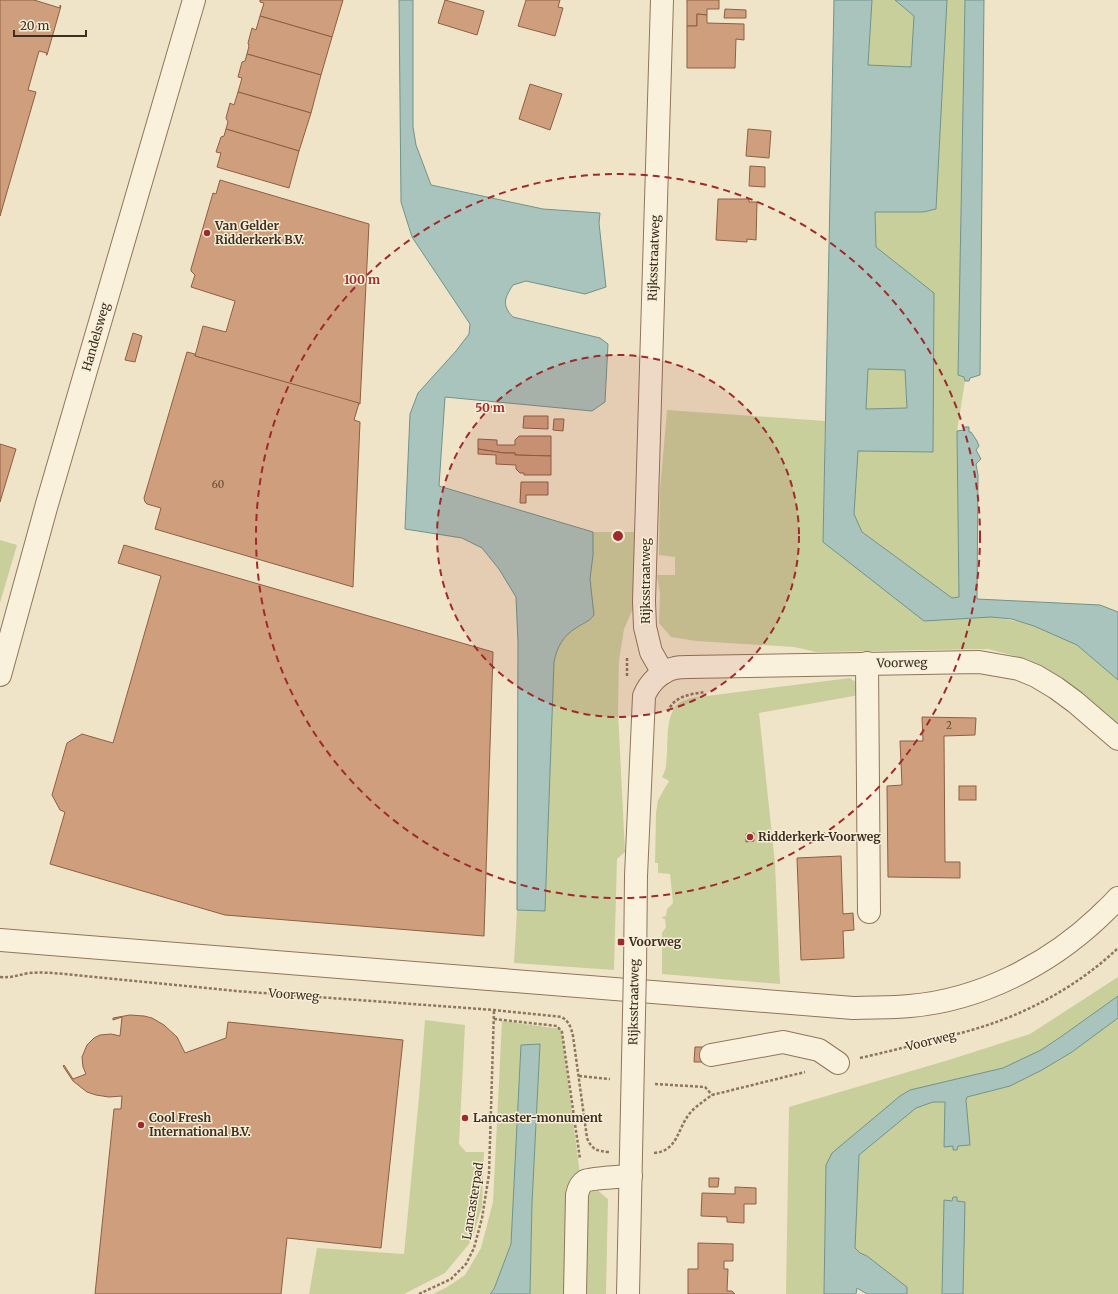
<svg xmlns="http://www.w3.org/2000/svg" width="1118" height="1294" font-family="Merriweather,serif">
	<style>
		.green { fill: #c9cf9b }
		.water { fill: #a9c4bc; stroke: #6f938a; fill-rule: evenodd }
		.building { fill: #cf9f7d; stroke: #8d5f41 }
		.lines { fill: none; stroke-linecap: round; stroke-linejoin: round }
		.minor-casing { stroke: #8d765c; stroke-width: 24 }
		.path { stroke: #8d765c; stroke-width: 2.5; stroke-dasharray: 3 2; stroke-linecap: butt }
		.minor { stroke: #faf1dc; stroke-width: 22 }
		.minor-bridge-casing { stroke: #8d765c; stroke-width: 24; stroke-linecap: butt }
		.minor-bridge { stroke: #faf1dc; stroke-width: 22 }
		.ring { fill: none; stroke: #9e2a2b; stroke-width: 2; stroke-dasharray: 7 5 }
		.poi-dot { fill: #9e2a2b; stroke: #f7eed8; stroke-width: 1.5 }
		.labels { text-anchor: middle; stroke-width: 3; stroke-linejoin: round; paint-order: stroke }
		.number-label { font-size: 10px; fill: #624a37 }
		.poi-label { font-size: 12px; font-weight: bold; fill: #3d2e20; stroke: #f7eed8; text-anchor: start }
		.street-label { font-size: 12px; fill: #3d2e20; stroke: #f7eed8 }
		.centre { fill: #9e2a2b; stroke: #f7eed8; stroke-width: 2 }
		.ring-label { font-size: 12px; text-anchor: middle; font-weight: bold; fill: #9e2a2b; stroke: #f7eed8; stroke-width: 3; stroke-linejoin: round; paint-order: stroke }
	</style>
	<rect width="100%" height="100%" fill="#f0e4c8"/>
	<g class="green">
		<polygon points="872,0 895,0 914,16 912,67 868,65"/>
		<polygon points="947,0 965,0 958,375 964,377 965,381 957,431 959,597 952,598 862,532 854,514 858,451 932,452 934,293 876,247 875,211 923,212 936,209"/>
		<polygon points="868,369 905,370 907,408 866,409"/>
		<polygon points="667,410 825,421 823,542 991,617 1035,624 1077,645 1118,680 1118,724 1067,683 1029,660 988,649 816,652 794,647 696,641 671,637 659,623 660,594 657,575 675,575 675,557 659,555 660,490"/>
		<path d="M 593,532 L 636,532 L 636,602 L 624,629 L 619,661 L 618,711 L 625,852 L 617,859 L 614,970 L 514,963 L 517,910 L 545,911 L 554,662 C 557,647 563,636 576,628 C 583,623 589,622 594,615 L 590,579 L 593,555 Z"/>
		<polygon points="0,540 17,545 0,603"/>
		<path d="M 850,678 L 857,683 L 859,695 L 759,713 L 775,863 L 780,984 L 662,974 L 662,933 L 666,927 L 665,919 L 662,918 L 662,917 L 666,916 L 667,909 L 673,903 L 670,874 L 658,873 L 658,863 L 655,863 L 656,813 L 658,800 L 669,781 L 662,777 C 664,773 666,769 666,765 C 669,748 664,718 677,705 C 681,701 686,700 691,698 Z"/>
		<polygon points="1118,977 1118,996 1062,1036 1041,1050 1003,1068 910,1090 900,1096 826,1165 824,1294 786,1294 789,1107 952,1059 1030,1034"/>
		<polygon points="1118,1018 1118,1294 963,1294 964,1202 957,1201 957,1197 952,1201 944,1200 942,1294 907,1294 907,1287 867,1256 860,1253 855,1248 859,1155 916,1108 933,1102 945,1102 953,1146 957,1150 967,1097 1010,1086 1042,1070 1072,1052"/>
		<polygon points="425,1020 465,1025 459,1144 466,1152 484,1152 482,1206 474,1233 469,1244 445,1273 404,1294 309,1294 317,1248 404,1254 419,1097"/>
		<polygon points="502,1021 561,1029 580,1174 567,1294 530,1294 532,1203 540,1044 521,1045 511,1244 494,1289 489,1294 433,1294 447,1287 465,1275 481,1248 493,1202"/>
		<polygon points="597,1190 608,1199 606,1294 581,1294 583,1200 588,1193"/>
	</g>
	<g class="water">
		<path d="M 399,0 L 413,0 L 413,127 L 416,145 L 431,185 L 543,209 L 600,213 L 599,223 L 606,287 L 585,294 L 526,281 L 513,285 C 505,297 501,305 513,317 L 600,338 L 608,344 L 605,402 L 592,411 L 445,397 L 439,486 L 593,532 L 593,555 L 590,579 L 594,615 C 589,622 583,623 576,628 C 563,636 557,647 554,662 L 545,911 L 517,910 L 518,643 L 516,597 L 499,569 L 482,548 L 462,538 L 405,529 L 410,414 L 418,393 L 456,351 L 469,334 L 470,324 L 412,237 L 401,202 Z"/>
		<path d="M 834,0 L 872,0 L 868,65 L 911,67 L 914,16 L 895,0 L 947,0 L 936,209 L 923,212 L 875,212 L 876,247 L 934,293 L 933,452 L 858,451 L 854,514 L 862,532 L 952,598 L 959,597 L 957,431 L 964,430 L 964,427 L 969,427 L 969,432 L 971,432 L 977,441 L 979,446 L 976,450 L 981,459 L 976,464 L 978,475 L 977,599 L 1100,605 L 1118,612 L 1118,680 L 1077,645 L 1034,626 L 1012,619 L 991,617 L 924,621 L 823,542 ZM 868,369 L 905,370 L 907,408 L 866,409 Z"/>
		<polygon points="965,0 984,0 980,375 970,378 969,381 965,381 964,377 958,375"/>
		<polygon points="1118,996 1118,1018 1072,1052 1042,1070 1010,1086 967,1097 966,1100 970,1145 958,1146 957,1150 953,1150 953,1146 944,1147 945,1102 933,1102 916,1108 859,1155 855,1248 860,1253 867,1256 907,1287 907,1294 867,1294 857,1288 856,1294 824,1294 826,1165 832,1153 900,1096 910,1090 1003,1068 1041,1050 1062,1036"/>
		<polygon points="540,1044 532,1203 530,1294 490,1294 494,1289 511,1244 521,1045"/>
		<polygon points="953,1197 957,1197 957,1201 965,1202 963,1294 942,1294 944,1200 952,1201"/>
	</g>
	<g class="building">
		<polygon points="0,0 34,0 60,8 60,5 61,6 47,55 46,55 47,53 39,51 28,90 36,92 0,216"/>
		<polygon points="260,0 343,0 332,37 260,16 264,3 260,2"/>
		<polygon points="445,0 484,11 477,35 438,23"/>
		<polygon points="526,0 560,0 558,7 563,8 555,36 518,26"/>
		<polygon points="687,0 719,0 719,9 707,9 707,15 697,14 697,26 687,26"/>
		<polygon points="725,9 746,10 746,18 724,18"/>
		<polygon points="697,14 707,15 707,23 744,24 744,40 736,39 735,68 687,68 687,26 697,26"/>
		<polygon points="260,16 332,37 321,75 247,54 249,46 248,43 252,28 256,30"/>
		<polygon points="247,54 321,75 311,113 238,92 242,78 238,77 242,62 245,61"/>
		<polygon points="530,84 562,94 550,130 519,119"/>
		<polygon points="238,92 311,113 299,151 226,129 228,122 226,118 230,103 234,105"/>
		<polygon points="226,129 299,151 289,188 217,167 221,153 216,152 221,137 224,136"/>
		<polygon points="748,129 771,131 769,158 746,156"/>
		<polygon points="750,166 765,167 765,187 749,186"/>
		<polygon points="220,180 369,224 360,404 195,356 203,326 226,332 235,301 191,287 195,275 191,271 191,269 213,193 216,194"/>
		<polygon points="718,199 749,199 749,202 757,202 756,240 747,239 747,242 716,240"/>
		<polygon points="133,333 142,336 135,362 125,360"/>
		<polygon points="187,352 195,354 195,356 359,403 354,420 360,422 353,587 155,529 161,508 147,504 145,502 144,498"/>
		<polygon points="524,416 548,416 548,429 523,428"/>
		<polygon points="554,419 564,419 563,431 553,430"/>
		<polygon points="519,436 551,436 551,456 515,455 515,453 504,453 478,449 478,439 497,440 497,445 515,445 515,440"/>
		<polygon points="0,444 16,449 0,502"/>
		<polygon points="478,449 504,453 515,453 515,455 551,456 551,475 524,475 524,473 520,473 516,469 516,465 496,464 496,455 478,454"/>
		<polygon points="521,482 548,482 548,495 526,495 526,503 520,503"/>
		<polygon points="124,545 493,652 484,936 225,915 50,864 65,812 60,810 52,795 67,743 82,734 113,743 161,576 118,563"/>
		<polygon points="922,717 976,718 975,735 944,736 945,862 960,862 960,878 888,877 887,786 902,785 900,741 923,741"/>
		<rect x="959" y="786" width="17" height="14"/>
		<polygon points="754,833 754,841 746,842 746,834"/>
		<polygon points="841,856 843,914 853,913 854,930 843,931 844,958 801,960 797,858"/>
		<polygon points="130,1015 144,1016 152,1018 164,1025 177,1037 185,1053 226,1038 228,1022 403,1040 381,1248 287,1238 281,1294 95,1294 114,1109 121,1109 122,1096 109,1097 96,1095 87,1092 73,1081 63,1066 64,1065 73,1079 86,1074 83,1067 82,1057 87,1045 94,1038 100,1035 111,1034 120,1036 122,1017 113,1020 113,1018"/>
		<polygon points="695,1047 709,1047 709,1062 694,1062"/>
		<polygon points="709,1178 719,1178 718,1187 709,1187"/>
		<polygon points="735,1187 756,1188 756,1204 744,1204 744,1223 727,1222 727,1217 701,1216 702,1193 735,1194"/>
		<polygon points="698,1243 733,1244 733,1261 724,1261 724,1269 728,1269 727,1291 732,1291 735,1294 688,1294 688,1269 698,1269"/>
	</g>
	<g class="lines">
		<defs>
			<g id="minor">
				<polyline points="662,0 644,601 645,627 651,652 663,673"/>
				<polyline points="867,663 869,912"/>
				<polyline points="0,675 47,504 194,0"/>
				<path d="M 0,940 L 853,1008 C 872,1007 891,1008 910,1006 C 980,1000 1048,965 1099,917 C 1105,911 1112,905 1118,898"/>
				<path d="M 635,970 L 636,876 L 644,696 C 649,683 661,671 675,668 C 679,667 684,667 688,667 L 979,662 L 1019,669 L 1036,676 L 1056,688 L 1075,702 L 1118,739"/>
				<polyline points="711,1055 783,1042 819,1050 838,1063"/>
				<path d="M 575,1294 L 577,1195 C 578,1190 580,1184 585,1181 C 592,1178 621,1177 631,1176"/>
				<polyline points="628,1294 634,1014"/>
			</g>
		</defs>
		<use href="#minor" class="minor-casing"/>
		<g class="path">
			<polyline points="627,676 627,657"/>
			<path d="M 668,712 C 673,696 691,694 705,692"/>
			<path d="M 0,977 C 12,978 18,975 29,973 C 41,972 53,973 65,974 L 236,991 L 494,1010 L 562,1017 C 569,1022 571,1027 573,1036 L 587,1138 C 592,1150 597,1151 609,1152"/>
			<polyline points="494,1019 557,1026 562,1032 580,1159"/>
			<path d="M 860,1058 C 882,1053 903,1048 925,1042 C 950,1036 975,1030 999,1021 C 1041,1006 1086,979 1118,948"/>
			<polyline points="579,1076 610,1079"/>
			<polyline points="655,1084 705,1087 712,1095"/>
			<path d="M 654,1153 C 678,1151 677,1129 690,1113 C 696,1106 704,1101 712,1095 L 805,1072"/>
			<polyline points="419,1294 451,1279 466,1264 474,1248 482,1218 489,1174 494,1010"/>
		</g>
		<use href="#minor" class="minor"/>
		<defs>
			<polyline id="minor-bridge" points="634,1014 635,970"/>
		</defs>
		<use href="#minor-bridge" class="minor-bridge-casing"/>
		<use href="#minor-bridge" class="minor-bridge"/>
	</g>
	<circle cx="618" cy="536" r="181" fill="#9e2a2b" fill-opacity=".12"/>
	<g class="ring">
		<circle cx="618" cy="536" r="181"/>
		<circle cx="618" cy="536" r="362"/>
	</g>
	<g class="poi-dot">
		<circle cx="207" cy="233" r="4"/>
		<circle cx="750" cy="837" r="4"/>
		<rect x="617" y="938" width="8" height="8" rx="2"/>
		<circle cx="465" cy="1118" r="4"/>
		<circle cx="141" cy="1125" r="4"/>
	</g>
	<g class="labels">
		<g class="number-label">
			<text x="218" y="488">60</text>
			<text x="949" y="729">2</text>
		</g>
		<g class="poi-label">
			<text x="215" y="230">Van Gelder<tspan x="215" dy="14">Ridderkerk B.V.</tspan></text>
			<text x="758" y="841">Ridderkerk-Voorweg</text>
			<text x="629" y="946">Voorweg</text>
			<text x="149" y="1122">Cool Fresh<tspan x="149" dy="14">International B.V.</tspan></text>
			<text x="473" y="1122">Lancaster-monument</text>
		</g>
		<g class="street-label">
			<text transform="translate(654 258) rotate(-88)" y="4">Rijksstraatweg</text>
			<text transform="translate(96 337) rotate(-74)" y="4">Handelsweg</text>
			<text transform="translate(646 581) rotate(-90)" y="4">Rijksstraatweg</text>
			<text transform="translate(902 663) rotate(-1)" y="4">Voorweg</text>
			<text transform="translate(294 995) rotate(4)" y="4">Voorweg</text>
			<text transform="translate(634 1002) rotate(-89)" y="4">Rijksstraatweg</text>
			<text transform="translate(931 1041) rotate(-14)" y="4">Voorweg</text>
			<text transform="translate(473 1201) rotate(-81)" y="4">Lancasterpad</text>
		</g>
	</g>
	<circle cx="618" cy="536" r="6" class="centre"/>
	<g class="ring-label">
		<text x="362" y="284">100 m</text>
		<text x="490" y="412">50 m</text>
	</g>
	<path d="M14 30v6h72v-6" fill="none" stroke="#3d2e20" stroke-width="2"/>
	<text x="20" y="30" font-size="12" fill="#3d2e20" stroke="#f7eed8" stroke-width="3" paint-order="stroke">20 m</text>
</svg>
